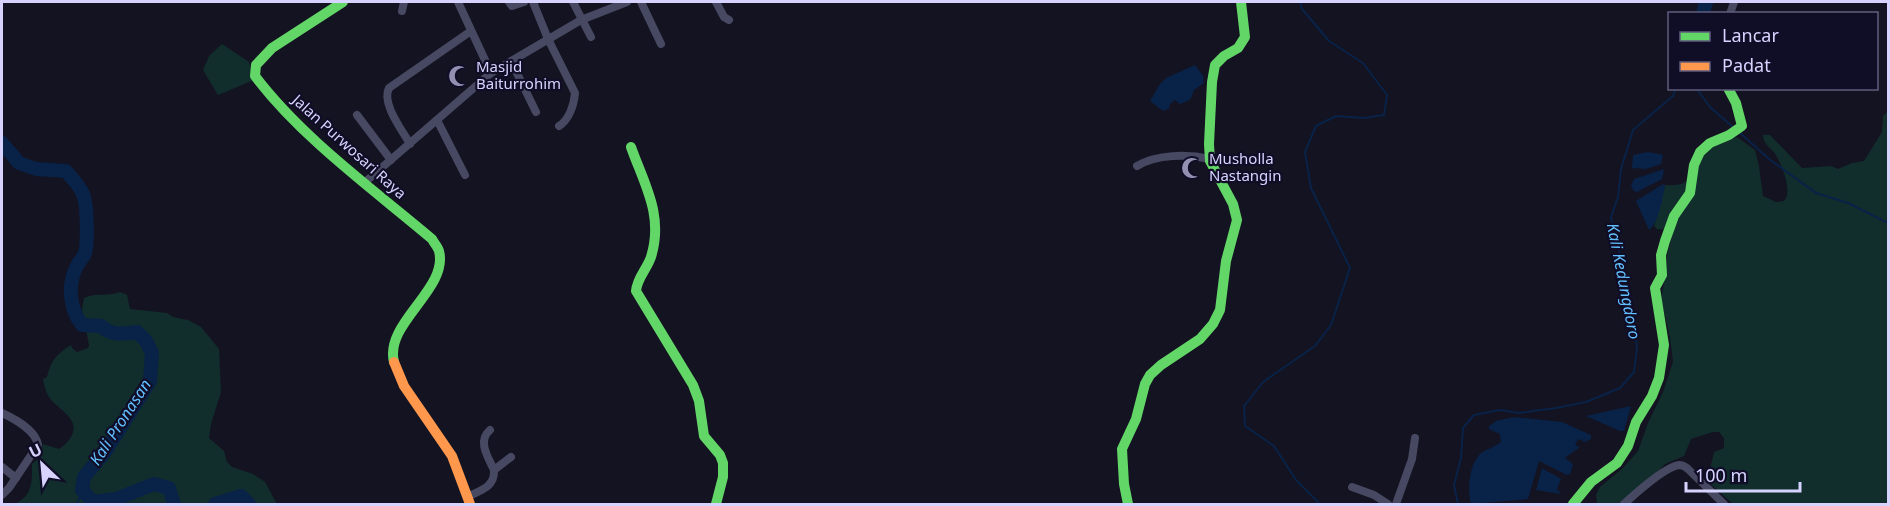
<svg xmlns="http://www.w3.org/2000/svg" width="1890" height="506" font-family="'Noto Sans',sans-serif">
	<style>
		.green { fill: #112e2d }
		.water { fill: #092248 }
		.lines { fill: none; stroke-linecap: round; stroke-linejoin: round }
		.stream { stroke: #092248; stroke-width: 2 }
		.river { stroke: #092248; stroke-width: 14 }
		.street { stroke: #474862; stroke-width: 8 }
		.fast { stroke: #63d668; stroke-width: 10 }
		.slow { stroke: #ff974d; stroke-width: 10 }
		.labels { text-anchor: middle; stroke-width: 4.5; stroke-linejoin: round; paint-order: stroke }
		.poi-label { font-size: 15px; fill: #d6d4ff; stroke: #100d27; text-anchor: start }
		.street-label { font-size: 15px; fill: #d6d4ff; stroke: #100d27 }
		.water-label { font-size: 16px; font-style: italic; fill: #62bfff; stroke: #100d27 }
	</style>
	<rect width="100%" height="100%" fill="#141321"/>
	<g class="green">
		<polygon points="222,44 249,62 254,80 218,95 203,70 209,56"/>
		<path d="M 1888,111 L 1888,504 L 1733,504 L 1704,478 L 1710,469 L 1714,452 L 1724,448 L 1724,438 L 1719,432 L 1713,432 L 1691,439 L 1684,456 L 1665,464 L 1653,477 L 1622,504 L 1597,504 L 1596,495 L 1600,487 L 1623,468 L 1638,451 L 1648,423 L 1663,392 L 1673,362 L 1670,337 L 1661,299 L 1667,266 L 1667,255 L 1674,230 L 1657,229 L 1654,226 L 1665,185 C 1700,188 1689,165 1710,149 C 1718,143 1728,140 1737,137 L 1755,150 L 1759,166 L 1763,196 L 1776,202 L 1784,201 C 1793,192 1782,166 1776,155 C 1771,147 1763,145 1763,135 L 1770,135 L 1802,168 L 1831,166 L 1838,169 L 1852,163 L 1864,161 L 1882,132 L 1883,116 Z"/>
		<path d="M 120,292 L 127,295 L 130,309 L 167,313 L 173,317 L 188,320 L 201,327 L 219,349 L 221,392 L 211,424 L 209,438 L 224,451 L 227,462 L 232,467 L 253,474 L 265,482 L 277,504 L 15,504 C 33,495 32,482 32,464 L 39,458 L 43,444 L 59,449 C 65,445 69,441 72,435 C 80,418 57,409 49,397 C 46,392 44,385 43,379 L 47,377 C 52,359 56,355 71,345 L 72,348 L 77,352 L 88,348 L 89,345 L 82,309 L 84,298 C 96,292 108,297 120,292 Z"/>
	</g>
	<g class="water">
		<path d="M 1195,65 L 1203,76 L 1204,83 L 1194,90 C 1190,101 1192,99 1180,104 L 1175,100 L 1169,105 L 1170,108 L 1163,111 L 1150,101 L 1160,84 L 1166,78 Z"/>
		<polygon points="1648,152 1663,155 1661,164 1646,169 1632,168 1633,155"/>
		<polygon points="1664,169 1662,179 1637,192 1634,191 1631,186 1634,179"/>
		<path d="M 1663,184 L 1665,185 C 1663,197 1658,224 1649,230 L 1636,201 Z"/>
		<polygon points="1631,406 1624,431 1620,431 1586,416"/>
		<path d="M 1514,417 L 1562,422 L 1591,435 L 1591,439 L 1585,442 L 1578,439 L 1575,445 L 1580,447 L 1565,458 L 1573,464 L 1570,474 L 1567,475 L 1539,461 L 1528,499 L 1471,504 C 1467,491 1469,465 1480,454 C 1486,449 1495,447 1501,442 L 1500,434 L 1489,429 L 1489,426 L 1496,421 Z"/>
		<polygon points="1542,468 1561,479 1557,489 1561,494 1536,490"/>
	</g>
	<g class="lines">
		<g class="stream">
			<polyline points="1300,2 1302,9 1329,41 1363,63 1387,95 1384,115 1364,118 1336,116 1316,126 1305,152 1311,188 1350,268 1331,325 1315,346 1263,382 1244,406 1245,426 1274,446 1296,480 1320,504"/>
			<polyline points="1696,88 1710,107 1734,128"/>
			<polyline points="1739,132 1769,159 1816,193 1848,203 1888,223"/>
			<polyline points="77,504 82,490"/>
			<polyline points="1458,504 1454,485 1461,458 1463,428 1474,415 1500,410 1519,413 1556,408 1586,402 1620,388 1634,372 1637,347 1633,311 1611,217 1618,197 1621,169 1633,130 1673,96 1676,88"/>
		</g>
		<g class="river">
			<polyline points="1703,14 1706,2"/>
			<path d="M 2,143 L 19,163 L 36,169 L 66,171 C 72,178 82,188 84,197 C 87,207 88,243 85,253 C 84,257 80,260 78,264 C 67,283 69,308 82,325 L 101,326 C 112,336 123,334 137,332 L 146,341 L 152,353 L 150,381 L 105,452 L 84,477 L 82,490 L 93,502 L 116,499 L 154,484 L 169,488 L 174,504"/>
			<polyline points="215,504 241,496 249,504"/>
		</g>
		<g class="street">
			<polyline points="458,2 491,73"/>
			<polyline points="509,2 512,6 524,2"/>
			<path d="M 533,2 L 548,39 L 575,93 C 574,105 569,120 559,126"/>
			<polyline points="573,2 591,37"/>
			<polyline points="641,2 661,44"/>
			<polyline points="716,2 724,17 729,20"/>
			<polyline points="402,11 404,2"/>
			<polyline points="1730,14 1734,2"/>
			<polyline points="511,61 536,112"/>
			<polyline points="357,115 391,160"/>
			<polyline points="437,120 465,175"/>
			<path d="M 410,144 C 402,130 381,103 389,88 L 471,31"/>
			<path d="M 1137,166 C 1157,154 1188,154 1210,159"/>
			<polyline points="364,183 491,73 581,20 627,2"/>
			<path d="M 2,413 C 15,419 36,431 38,445 L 9,488 L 2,495"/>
			<path d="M 490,430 C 477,441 488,457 494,470"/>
			<polyline points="2,467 16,478"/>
			<polyline points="1352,487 1374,495 1388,504"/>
			<path d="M 467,497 C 481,490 495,487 494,470 L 511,457"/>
			<polyline points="1396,504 1412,459 1415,438"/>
			<path d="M 1624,504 C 1635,494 1664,467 1679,465 C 1684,465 1684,466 1688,469 L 1724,504"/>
		</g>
		<g class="fast">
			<path d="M 343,2 L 272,48 L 256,65 L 255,76 C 302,138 373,189 432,239 C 434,243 438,247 439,251 C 449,289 384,323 394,362"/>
			<path d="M 631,147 C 644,184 664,215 651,257 C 647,269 637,278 636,291 L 693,385 L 699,401 L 704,436 L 720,455 L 723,463 L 723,477 L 716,504"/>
			<polyline points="1128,504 1124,484 1122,449 1136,419 1145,384 1150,375 1161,365 1200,339 1213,324 1220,310 1226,261 1237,220 1233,204 1210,161 1209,144 1212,82 1215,65 1224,56 1238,48 1245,37 1241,2"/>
			<polyline points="1573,504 1591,482 1617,463 1628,446 1636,422 1652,396 1659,378 1664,345 1655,288 1662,275 1661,255 1665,241 1674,216 1690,193 1694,165 1700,152 1710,143 1729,135 1742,126 1736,103 1728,88"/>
		</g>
		<polyline class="slow" points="394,362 404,386 452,456 470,504"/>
	</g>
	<defs>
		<symbol id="mosque-bare" viewBox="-9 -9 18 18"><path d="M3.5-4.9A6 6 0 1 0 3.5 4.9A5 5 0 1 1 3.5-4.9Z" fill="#9290b1" stroke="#100d27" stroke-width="2.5" paint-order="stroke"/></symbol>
	</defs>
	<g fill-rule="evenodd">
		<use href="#mosque-bare" x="444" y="61" width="30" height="30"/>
		<use href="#mosque-bare" x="1177" y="153" width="30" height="30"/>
	</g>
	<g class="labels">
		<g class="poi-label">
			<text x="476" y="72">Masjid<tspan x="476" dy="17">Baiturrohim</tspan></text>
			<text x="1209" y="164">Musholla<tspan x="1209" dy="17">Nastangin</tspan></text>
		</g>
		<g class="street-label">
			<text transform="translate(349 147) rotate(42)" y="5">Jalan Purwosari Raya</text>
		</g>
		<g class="water-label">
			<text transform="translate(1624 281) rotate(79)" y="6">Kali Kedungdoro</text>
			<text transform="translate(120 422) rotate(-57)" y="6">Kali Pronasan</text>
		</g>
	</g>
	<rect width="1890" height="506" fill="none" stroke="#d6d4ff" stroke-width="6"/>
	<rect x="1668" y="12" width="210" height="78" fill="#100d27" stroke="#5f5d7d" stroke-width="1.5"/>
	<rect x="1680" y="32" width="30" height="9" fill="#63d668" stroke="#5f5d7d" stroke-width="1.5"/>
	<text x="1722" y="42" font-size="18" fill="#d6d4ff">Lancar</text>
	<rect x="1680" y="62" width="30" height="9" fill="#ff974d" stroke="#5f5d7d" stroke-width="1.5"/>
	<text x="1722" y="72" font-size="18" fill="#d6d4ff">Padat</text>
	<g transform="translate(42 464) rotate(334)" stroke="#100d27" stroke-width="4.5" paint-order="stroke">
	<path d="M0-4.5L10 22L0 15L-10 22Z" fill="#d6d4ff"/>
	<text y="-9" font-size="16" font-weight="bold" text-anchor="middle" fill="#d6d4ff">U</text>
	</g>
	<path d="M1686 482v9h114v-9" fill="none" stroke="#d6d4ff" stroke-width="3"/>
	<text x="1695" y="482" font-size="18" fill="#d6d4ff" stroke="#100d27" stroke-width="4.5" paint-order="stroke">100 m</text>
</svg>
